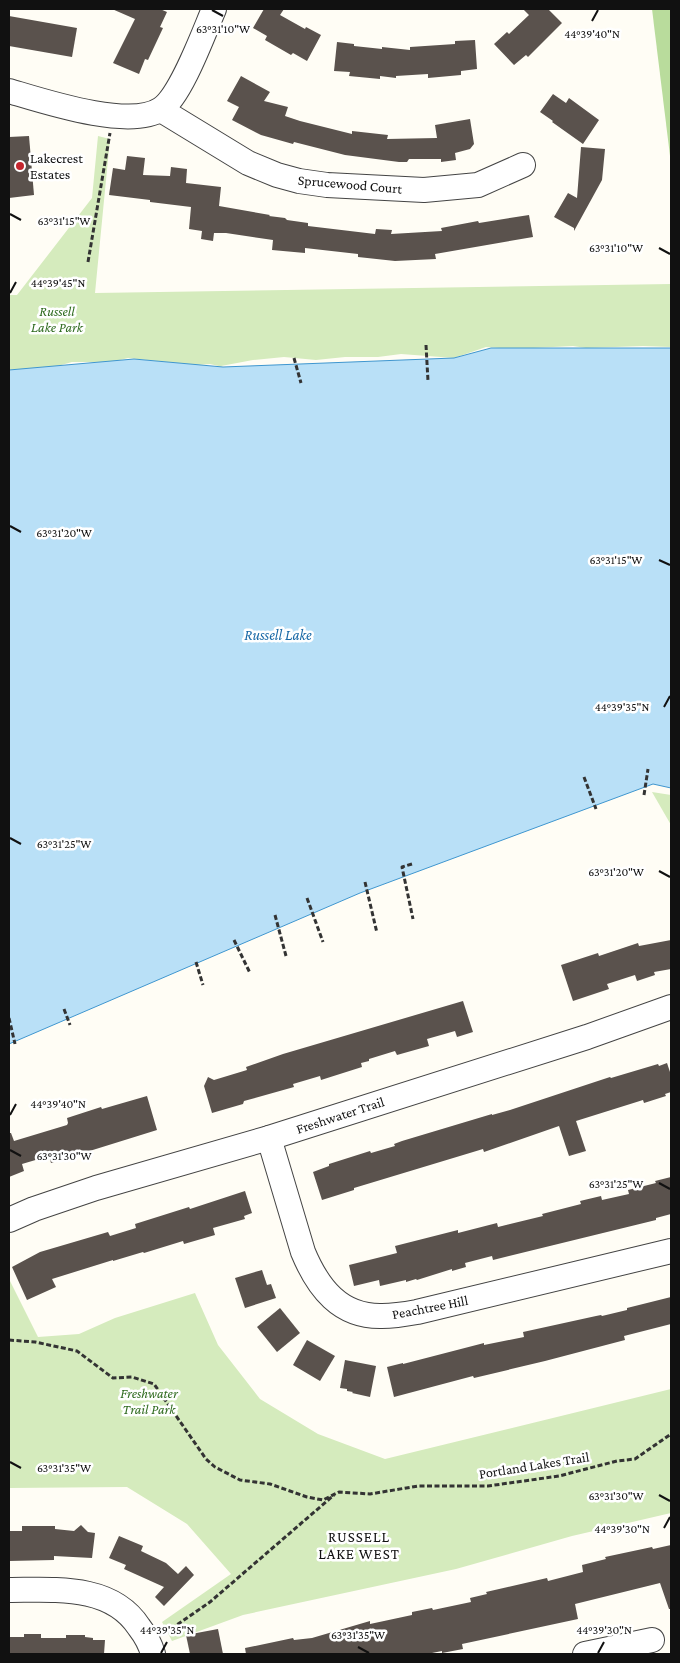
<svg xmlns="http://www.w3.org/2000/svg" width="680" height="1663" font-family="'Crimson Pro',serif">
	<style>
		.green { fill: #d5ebbd }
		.forest { fill: #b9dc9c }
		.water { fill: #b9e0f7; stroke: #3f96cf }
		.building { fill: #5a524d }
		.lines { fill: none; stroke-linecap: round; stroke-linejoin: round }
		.minor-casing { stroke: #444; stroke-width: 26 }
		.path { stroke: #333; stroke-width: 3; stroke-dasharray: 5 2.5; stroke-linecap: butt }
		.minor { stroke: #fff; stroke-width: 24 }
		.ticks { fill: none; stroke: #111; stroke-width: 2 }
		.poi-dot { fill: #c4262e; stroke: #fff; stroke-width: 2 }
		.labels { text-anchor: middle; stroke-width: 5; stroke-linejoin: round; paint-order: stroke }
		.poi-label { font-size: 14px; fill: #111; stroke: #fff; text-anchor: start }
		.street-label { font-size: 14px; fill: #111; stroke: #fff }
		.park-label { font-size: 14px; font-style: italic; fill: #2f6b1f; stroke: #fff }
		.water-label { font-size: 15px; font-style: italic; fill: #1768a6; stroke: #fff }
		.neighbourhood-label { font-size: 15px; letter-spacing: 1px; fill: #111; stroke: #fff }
		.ticks-label { font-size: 12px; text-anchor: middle; fill: #111; stroke: #fff; stroke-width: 5; stroke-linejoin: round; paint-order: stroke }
	</style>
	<rect width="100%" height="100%" fill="#fffdf5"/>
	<g class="green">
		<polygon points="98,136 110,139 95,293 671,284 671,347 643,346 586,348 573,346 513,349 486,347 454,358 401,354 378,357 345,357 316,360 284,357 253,360 221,366 223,367 210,364 196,365 128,358 112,362 72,362 54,367 9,370 9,295 17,295 92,198"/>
		<polygon points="652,792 671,795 671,825"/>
		<polygon points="9,1279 38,1337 79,1334 115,1318 195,1293 218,1345 260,1399 318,1434 385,1459 671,1389 671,1513 572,1536 456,1569 243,1615 172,1641 162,1622 231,1574 187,1524 127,1487 9,1488"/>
	</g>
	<polygon class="forest" points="652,9 671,9 671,164"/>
	<polygon class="water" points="491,348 671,348 671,788 653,784 360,893 9,1044 9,370 134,359 223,367 454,358"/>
	<g class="building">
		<polygon points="112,9 160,9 167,12 160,27 163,28 148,60 145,59 139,74 113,63 135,19"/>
		<polygon points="264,9 284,9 280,15 305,29 306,27 321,35 307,61 293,53 291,55 265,40 267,36 253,28"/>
		<polygon points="523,9 548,9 562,23 528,57 526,55 514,65 494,44 507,32 509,34 529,15"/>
		<polygon points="9,16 77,28 72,57 9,46"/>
		<polygon points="475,40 477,69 461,71 461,75 428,78 428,74 396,76 396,78 380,76 380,79 349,76 350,72 334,71 337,42 354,44 354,46 382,49 382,47 410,50 410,47 455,44 455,41"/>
		<polygon points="241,76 270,92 264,101 288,107 285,116 300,121 352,134 352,131 388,135 387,139 437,138 435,125 470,119 474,144 470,149 455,153 456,160 441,162 441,159 409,159 407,162 399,162 345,155 294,142 293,144 261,135 232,120 239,107 227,101"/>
		<polygon points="553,94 566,103 569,98 599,120 583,144 552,122 553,121 540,112"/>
		<polygon points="29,136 34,195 9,198 9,137"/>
		<polygon points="581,147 605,149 602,180 574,231 574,228 554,217 568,193 577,198"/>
		<polygon points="127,156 145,158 143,175 170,176 171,167 187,169 186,183 221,187 219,206 270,215 269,216 285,218 287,220 308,223 308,226 375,234 376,229 392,230 391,234 442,231 441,228 478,221 479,223 529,215 533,237 435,254 436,259 395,261 358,257 358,254 305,248 305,253 272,250 273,240 226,233 214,233 213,241 201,239 202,231 189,229 191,207 150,202 150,200 109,195 113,168 125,170"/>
		<polygon points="671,940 671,969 654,972 655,975 637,981 635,975 607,984 609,989 573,1001 561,965 598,953 599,956 638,943 639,946"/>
		<polygon points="463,1001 473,1032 457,1037 455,1031 427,1039 429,1046 397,1055 395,1051 369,1059 369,1061 361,1063 362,1067 321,1080 320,1076 293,1084 294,1087 244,1101 243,1104 212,1113 204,1086 208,1077 214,1080 247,1070 246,1067 283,1054"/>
		<polygon points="667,1063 671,1075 671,1092 665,1094 666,1096 644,1103 643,1100 576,1121 586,1151 569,1156 559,1126 484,1152 483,1149 354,1188 354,1190 322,1200 313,1172 329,1166 329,1164 370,1151 371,1153 395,1146 394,1144 402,1141 492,1114 492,1115 510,1110 610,1077 611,1078 658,1064 659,1066"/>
		<polygon points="147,1096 157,1130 51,1163 49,1156 22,1164 24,1171 9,1177 9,1133 11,1133 14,1141 67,1125 68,1123 67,1118 101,1107 102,1109"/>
		<polygon points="671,1177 671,1214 656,1218 656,1220 493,1260 492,1256 465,1263 466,1267 452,1271 452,1269 417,1280 416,1279 406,1282 406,1280 380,1286 379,1280 354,1286 349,1265 397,1253 395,1246 458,1230 458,1233 497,1223 498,1227 543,1216 542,1214 581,1204 580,1201 601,1196 602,1200 629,1194 628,1190 656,1183 655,1181"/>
		<polygon points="245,1191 252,1213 244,1216 245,1219 213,1228 215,1235 184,1244 183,1241 144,1253 143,1252 113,1261 113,1260 52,1279 56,1287 27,1300 12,1267 40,1252 108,1232 110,1236 136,1228 135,1224 189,1207 190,1209"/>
		<polygon points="262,1270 267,1285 271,1284 276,1298 245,1308 235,1278"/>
		<polygon points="671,1297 671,1324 624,1336 625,1340 545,1361 474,1378 473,1376 394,1397 387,1367 403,1363 403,1364 484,1343 484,1345 524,1337 523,1332 596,1316 601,1315 602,1316 627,1310 627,1308"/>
		<polygon points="280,1308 300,1333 277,1352 257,1327"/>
		<polygon points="307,1340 335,1356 320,1381 293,1365"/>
		<polygon points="345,1360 376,1366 370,1397 352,1393 353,1392 347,1391 347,1389 340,1388"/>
		<polygon points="81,1525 88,1532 95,1533 92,1558 54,1556 54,1560 9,1561 9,1531 22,1531 22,1526 55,1526 55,1529 74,1531"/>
		<polygon points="119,1536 143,1546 141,1551 166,1563 178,1574 186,1566 194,1575 164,1606 155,1597 164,1587 124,1569 126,1565 109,1558"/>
		<polygon points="671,1545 671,1609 669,1609 660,1583 575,1604 578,1619 462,1644 463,1649 442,1653 442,1651 427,1654 246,1654 245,1648 293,1638 294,1640 312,1638 370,1621 370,1624 412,1615 412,1612 432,1608 433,1610 471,1602 470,1598 487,1594 486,1592 547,1578 548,1581 583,1572 582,1565 606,1559 605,1557 652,1547 653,1549"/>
		<polygon points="218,1629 223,1654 190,1654 186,1635"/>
		<polygon points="24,1634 41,1634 41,1638 66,1638 66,1635 85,1635 85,1637 93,1638 93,1640 105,1640 104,1654 9,1654 9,1637 24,1637"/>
	</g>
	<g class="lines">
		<defs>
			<g id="minor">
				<path d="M 9,91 C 43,101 130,130 161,109 C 181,96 204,32 214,9"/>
				<polyline points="161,110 248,163 277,175 299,181 327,185 424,190 478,185 523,165"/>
				<path d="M 269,1138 L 303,1252 C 318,1288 340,1317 382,1316 C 394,1316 406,1314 417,1312 L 671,1251"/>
				<polyline points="9,1220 34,1209 96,1188 269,1138 587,1037 671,1007"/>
				<path d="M 9,1590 C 54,1590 111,1584 139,1627 C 146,1636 150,1643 153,1654"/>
				<polyline points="585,1654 652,1640"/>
			</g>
		</defs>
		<use href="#minor" class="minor-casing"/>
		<g class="path">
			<polyline points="88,262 110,133"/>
			<polyline points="426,345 428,381"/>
			<polyline points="294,358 301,383"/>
			<polyline points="584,777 596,809"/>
			<polyline points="644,795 648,769"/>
			<polyline points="412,864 402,867 413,919"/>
			<polyline points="365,882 377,933"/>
			<polyline points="307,898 323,942"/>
			<polyline points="275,915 286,956"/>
			<polyline points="234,940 250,973"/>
			<polyline points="196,962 203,985"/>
			<polyline points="64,1009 70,1025"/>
			<polyline points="9,1018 15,1044"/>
			<polyline points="9,1340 35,1342 77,1351 113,1378 132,1377 154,1384 206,1459 215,1467 240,1480 270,1484 307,1497 323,1500 339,1492 370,1494 418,1486 488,1486 559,1476 617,1461 635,1459 671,1434"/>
			<polyline points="165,1633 210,1602 334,1495"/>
		</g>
		<use href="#minor" class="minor"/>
	</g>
	<path class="ticks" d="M 212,10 L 223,16M 592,21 L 598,10M 10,214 L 21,220M 659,248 L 670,254M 10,293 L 16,282M 10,526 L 21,532M 659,560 L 670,565M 664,707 L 670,696M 10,838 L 21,844M 659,871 L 670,877M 10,1115 L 16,1104M 10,1150 L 21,1156M 659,1183 L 670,1189M 10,1462 L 21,1468M 659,1495 L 670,1501M 664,1528 L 670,1517M 358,1647 L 369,1653M 161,1653 L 167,1642M 598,1653 L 604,1642"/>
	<circle class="poi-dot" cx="20" cy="166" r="5"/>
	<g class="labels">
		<g class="poi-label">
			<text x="30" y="163">Lakecrest<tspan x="30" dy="16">Estates</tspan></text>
		</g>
		<g class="street-label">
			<text transform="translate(350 184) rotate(5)" y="5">Sprucewood Court</text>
			<text transform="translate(340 1115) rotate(-18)" y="5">Freshwater Trail</text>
			<text transform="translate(430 1307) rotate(-11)" y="5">Peachtree Hill</text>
			<text transform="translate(534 1465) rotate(-9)" y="5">Portland Lakes Trail</text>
		</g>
		<g class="park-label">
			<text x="57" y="316">Russell<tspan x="57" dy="16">Lake Park</tspan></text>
			<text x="149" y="1398">Freshwater<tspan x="149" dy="16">Trail Park</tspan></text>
		</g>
		<g class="water-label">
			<text x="278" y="640">Russell Lake</text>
		</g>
		<g class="neighbourhood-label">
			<text x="359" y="1542">RUSSELL<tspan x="359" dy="17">LAKE WEST</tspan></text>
		</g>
	</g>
	<g class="ticks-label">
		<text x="223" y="33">63°31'10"W</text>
		<text x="592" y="38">44°39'40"N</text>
		<text x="64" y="225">63°31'15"W</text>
		<text x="616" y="252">63°31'10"W</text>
		<text x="58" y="287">44°39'45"N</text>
		<text x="64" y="537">63°31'20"W</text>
		<text x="616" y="564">63°31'15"W</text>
		<text x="622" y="711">44°39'35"N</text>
		<text x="64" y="848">63°31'25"W</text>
		<text x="616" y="876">63°31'20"W</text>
		<text x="58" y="1108">44°39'40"N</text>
		<text x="64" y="1160">63°31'30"W</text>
		<text x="616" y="1188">63°31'25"W</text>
		<text x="64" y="1472">63°31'35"W</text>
		<text x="616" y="1500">63°31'30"W</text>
		<text x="622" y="1533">44°39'30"N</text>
		<text x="167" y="1634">44°39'35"N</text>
		<text x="604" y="1634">44°39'30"N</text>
		<text x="358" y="1639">63°31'35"W</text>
	</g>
	<rect width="680" height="1663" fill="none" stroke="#111111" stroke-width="20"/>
</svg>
